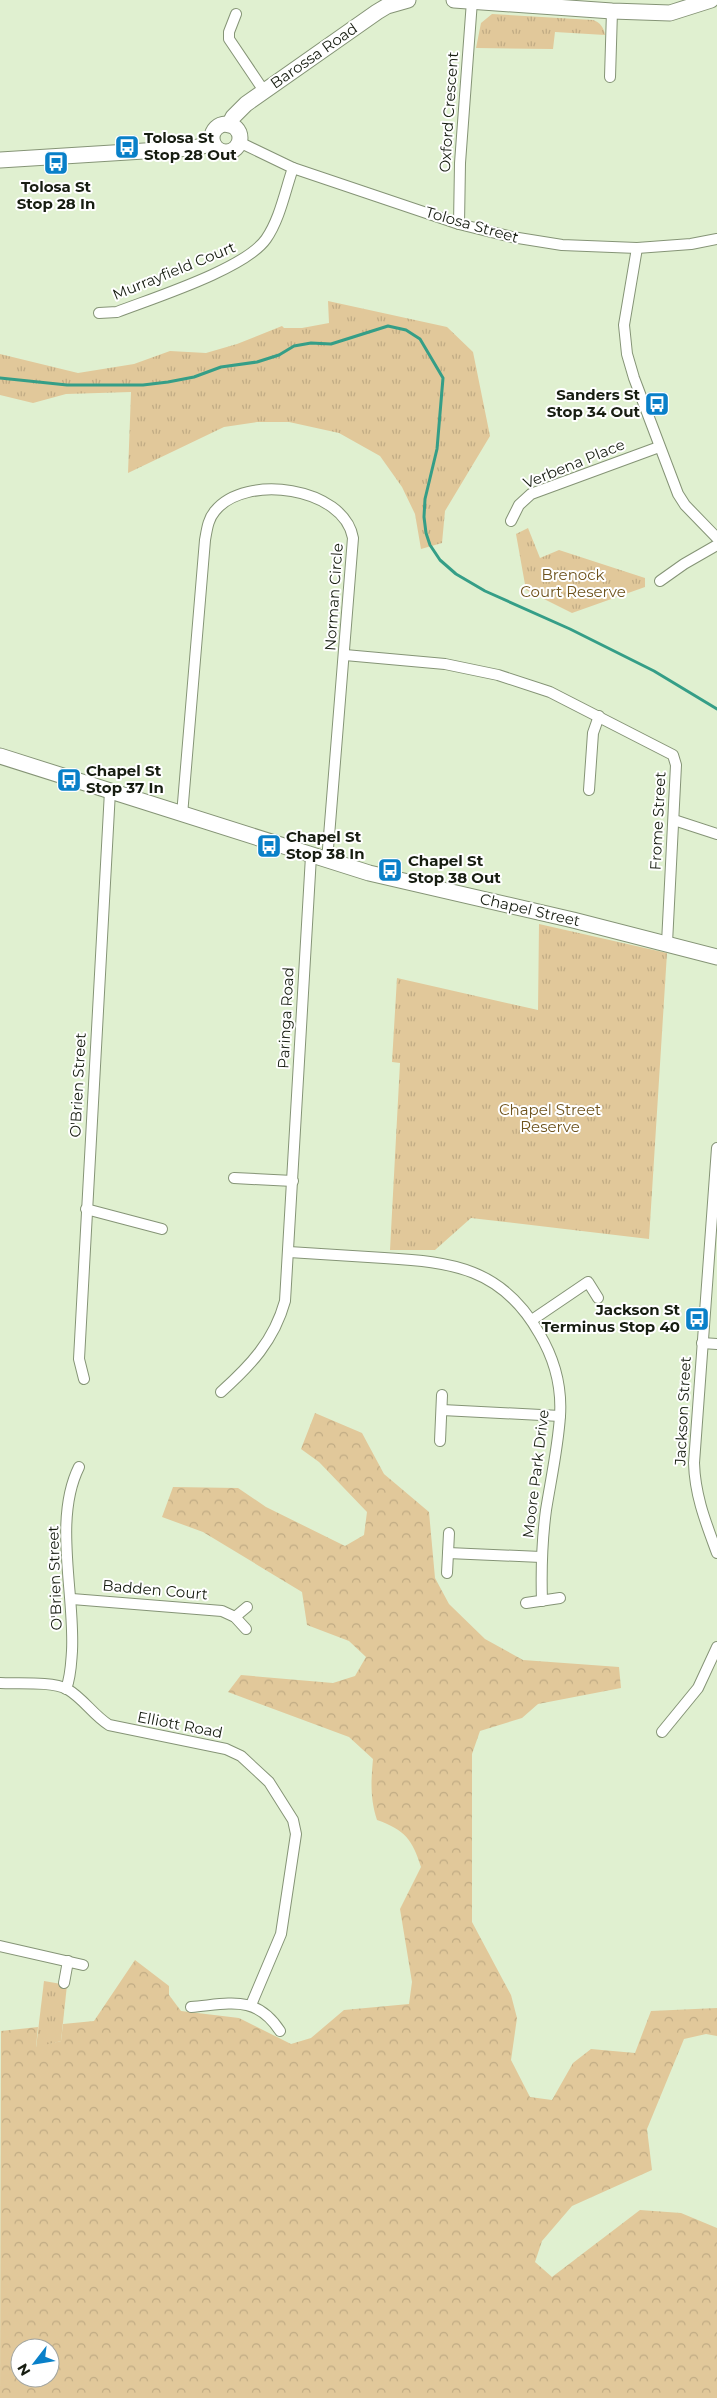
<svg xmlns="http://www.w3.org/2000/svg" width="717" height="2398" font-family="Montserrat,sans-serif">
	<style>
		.grass { fill: url(#grass-tufts) }
		.forest { fill: url(#forest-crowns); fill-rule: evenodd }
		.lines { fill: none; stroke-linecap: round; stroke-linejoin: round }
		.stream { stroke: #359e87; stroke-width: 3 }
		.street-casing { stroke: #859476; stroke-width: 12 }
		.secondary-casing { stroke: #859476; stroke-width: 17 }
		.street { stroke: #fff; stroke-width: 10 }
		.secondary { stroke: #fff; stroke-width: 15 }
		.labels { text-anchor: middle; stroke-width: 4; stroke-linejoin: round; paint-order: stroke }
		.street-label { font-size: 15px; fill: #171d11; stroke: #fff }
		.poi-label { font-size: 15px; font-weight: bold; fill: #171d11; stroke: #fff; text-anchor: start }
		.park-label { font-size: 15px; fill: #6e531d; stroke: #fff }
	</style>
	<defs>
		<pattern id="grass-tufts" width="24" height="20" patternUnits="userSpaceOnUse" patternTransform="scale(1.25)"><rect width="24" height="20" fill="#e1c89a"/><path d="M3 7l-1-3M5 7V3M7 7l1-3M15 17l-1-3M17 17v-4M19 17l1-3" fill="none" stroke="#c0ab84"/></pattern>
		<pattern id="forest-crowns" width="20" height="18" patternUnits="userSpaceOnUse" patternTransform="scale(1.25)"><rect width="20" height="18" fill="#e1c89a"/><path d="M2 6a3 3 0 1 1 6 0M12 15a3 3 0 1 1 6 0" fill="none" stroke="#c0ab84"/></pattern>
	</defs>
	<rect width="100%" height="100%" fill="#e0f0d0"/>
	<g class="grass">
		<path d="M 492,14 L 593,20 C 600,22 604,28 605,35 L 555,32 L 553,49 L 476,48 L 481,23 Z"/>
		<polygon points="328,301 447,327 473,352 490,436 445,511 442,543 421,549 415,514 402,487 380,456 339,433 289,422 257,422 224,427 128,473 131,392 66,394 33,403 0,395 0,354 78,373 134,364 170,351 206,353 237,344 282,326 284,328 302,328 329,323"/>
		<polygon points="528,528 540,558 559,550 645,578 645,587 572,613 526,590 516,534"/>
		<polygon points="539,924 667,953 649,1239 471,1218 435,1250 390,1250 400,1063 392,1062 397,978 538,1010"/>
		<polygon points="44,1981 67,1985 61,2041 36,2048"/>
	</g>
	<path class="forest" d="M 315,1413 L 362,1433 L 384,1474 L 429,1512 L 435,1578 L 449,1604 L 485,1639 L 523,1660 L 619,1667 L 621,1688 L 538,1704 L 522,1718 L 480,1731 L 472,1754 L 472,1922 L 511,1995 L 517,2018 L 511,2060 L 530,2097 L 552,2100 L 573,2063 L 591,2049 L 635,2053 L 651,2011 L 717,2008 L 717,2036 L 706,2034 L 684,2039 L 647,2129 L 652,2170 L 572,2206 L 542,2241 L 535,2262 L 552,2277 L 640,2210 L 681,2213 L 717,2228 L 717,2398 L 0,2398 L 1,2031 L 38,2027 L 36,2047 L 61,2041 L 63,2024 L 94,2021 L 135,1960 L 169,1986 L 169,1995 L 181,2011 L 239,2018 L 291,2044 L 311,2038 L 344,2010 L 409,2004 L 412,1982 L 400,1909 L 421,1867 C 412,1839 405,1830 377,1820 C 370,1799 371,1780 373,1759 L 349,1737 L 228,1692 L 241,1675 L 333,1683 L 355,1676 L 366,1657 L 349,1641 L 307,1625 L 302,1592 L 203,1532 L 162,1517 L 173,1487 L 238,1488 L 266,1507 L 345,1546 L 364,1535 L 367,1512 L 319,1462 L 301,1449 ZM 20,2348 L 50,2348 L 50,2378 L 20,2378 Z"/>
	<g class="lines">
		<polyline class="stream" points="0,378 67,385 143,385 168,382 194,377 221,367 257,362 279,355 294,346 311,343 331,344 388,326 406,330 420,339 443,378 437,449 425,499 424,517 426,533 430,545 440,560 456,574 485,591 570,629 654,671 717,709"/>
		<defs>
			<g id="street">
				<polyline points="236,14 229,32 229,39 264,91"/>
				<polyline points="610,77 612,11"/>
				<polyline points="239,142 293,168 459,224 512,237 562,245 637,248 691,244 717,239"/>
				<polyline points="459,224 460,163 472,1"/>
				<polyline points="637,248 624,325 627,354 634,378 678,494 685,505 717,538"/>
				<path d="M 99,313 L 117,312 C 153,298 245,269 266,239 C 280,219 285,191 293,168"/>
				<polyline points="511,521 519,505 531,494 659,447"/>
				<polyline points="660,581 684,564 717,545"/>
				<polyline points="345,655 445,664 498,675 550,692 673,755 676,765 667,943"/>
				<polyline points="589,790 593,733 599,716"/>
				<path d="M 182,815 L 205,540 C 207,529 208,519 215,511 C 245,473 344,487 353,538 L 327,861"/>
				<polyline points="674,820 717,834"/>
				<path d="M 717,1148 L 694,1463 C 695,1496 706,1523 717,1553"/>
				<polyline points="234,1178 293,1181"/>
				<polyline points="86,1209 162,1229"/>
				<path d="M 289,1252 C 321,1254 352,1256 384,1258 C 452,1262 502,1268 539,1333 C 554,1358 562,1386 560,1416 C 558,1447 551,1479 546,1510 C 542,1540 541,1570 542,1601"/>
				<polyline points="532,1320 588,1282 598,1298"/>
				<polyline points="702,1343 717,1344"/>
				<polyline points="84,1379 79,1359 110,791"/>
				<path d="M 221,1392 C 250,1366 274,1341 285,1301 L 311,856"/>
				<polyline points="442,1410 560,1416"/>
				<polyline points="440,1441 442,1395"/>
				<polyline points="448,1553 541,1557"/>
				<polyline points="447,1573 449,1533"/>
				<polyline points="72,1599 222,1611 235,1617 246,1629"/>
				<polyline points="526,1603 560,1598"/>
				<polyline points="235,1617 247,1607"/>
				<path d="M 0,1683 C 17,1684 52,1681 67,1689 C 83,1698 93,1715 109,1725 L 226,1749 L 241,1756 L 269,1782 L 293,1820 L 296,1834 L 281,1934 L 251,2005"/>
				<path d="M 66,1689 C 71,1676 71,1664 72,1651 C 75,1594 53,1519 79,1467"/>
				<polyline points="662,1732 698,1688 717,1647"/>
				<polyline points="0,1946 83,1965"/>
				<polyline points="64,1983 68,1961"/>
				<path d="M 191,2007 C 229,2004 256,1994 280,2031"/>
			</g>
			<g id="secondary">
				<polyline points="454,0 612,11 670,13 711,0"/>
				<circle cx="226" cy="138" r="14"/>
				<polyline points="229,125 233,117 246,104 377,12 387,6 408,0"/>
				<polyline points="0,160 192,148 213,144"/>
				<polyline points="0,756 369,873 573,920 717,957"/>
			</g>
		</defs>
		<use href="#street" class="street-casing"/>
		<use href="#secondary" class="secondary-casing"/>
		<use href="#street" class="street"/>
		<use href="#secondary" class="secondary"/>
	</g>
	<defs>
		<symbol id="bus-square" viewBox="-11 -11 22 22"><rect x="-9" y="-9" width="18" height="18" rx="4" fill="#0980c9" stroke="#fff"/><path d="M-5-6H5V4H4V6H2V4H-2V6H-4V4H-5ZM-3.5-4V0h7V-4ZM-3.5 1.2v1.5H-2V1.2ZM2 1.2v1.5H3.5V1.2Z" fill="#fff"/></symbol>
	</defs>
	<g fill-rule="evenodd">
		<use href="#bus-square" x="113" y="133" width="28" height="28"/>
		<use href="#bus-square" x="42" y="149" width="28" height="28"/>
		<use href="#bus-square" x="643" y="390" width="28" height="28"/>
		<use href="#bus-square" x="55" y="766" width="28" height="28"/>
		<use href="#bus-square" x="255" y="832" width="28" height="28"/>
		<use href="#bus-square" x="376" y="856" width="28" height="28"/>
		<use href="#bus-square" x="683" y="1305" width="28" height="28"/>
	</g>
	<g class="labels">
		<g class="street-label">
			<text transform="translate(314 56) rotate(-35)" y="5">Barossa Road</text>
			<text transform="translate(449 112) rotate(-86)" y="5">Oxford Crescent</text>
			<text transform="translate(472 225) rotate(16)" y="5">Tolosa Street</text>
			<text transform="translate(174 271) rotate(-22)" y="5">Murrayfield Court</text>
			<text transform="translate(574 464) rotate(-22)" y="5">Verbena Place</text>
			<text transform="translate(334 597) rotate(-86)" y="5">Norman Circle</text>
			<text transform="translate(658 821) rotate(-87)" y="5">Frome Street</text>
			<text transform="translate(530 910) rotate(13)" y="5">Chapel Street</text>
			<text transform="translate(286 1018) rotate(-87)" y="5">Paringa Road</text>
			<text transform="translate(78 1085) rotate(-87)" y="5">O'Brien Street</text>
			<text transform="translate(683 1411) rotate(-87)" y="5">Jackson Street</text>
			<text transform="translate(536 1474) rotate(-83)" y="5">Moore Park Drive</text>
			<text transform="translate(55 1578) rotate(-92)" y="5">O'Brien Street</text>
			<text transform="translate(155 1590) rotate(5)" y="5">Badden Court</text>
			<text transform="translate(180 1725) rotate(11)" y="5">Elliott Road</text>
		</g>
		<g class="poi-label">
			<text x="144" y="143">Tolosa St<tspan x="144" dy="17">Stop 28 Out</tspan></text>
			<text x="56" y="192" text-anchor="middle">Tolosa St<tspan x="56" dy="17">Stop 28 In</tspan></text>
			<text x="640" y="400" text-anchor="end">Sanders St<tspan x="640" dy="17">Stop 34 Out</tspan></text>
			<text x="86" y="776">Chapel St<tspan x="86" dy="17">Stop 37 In</tspan></text>
			<text x="286" y="842">Chapel St<tspan x="286" dy="17">Stop 38 In</tspan></text>
			<text x="408" y="866">Chapel St<tspan x="408" dy="17">Stop 38 Out</tspan></text>
			<text x="680" y="1315" text-anchor="end">Jackson St<tspan x="680" dy="17">Terminus Stop 40</tspan></text>
		</g>
		<g class="park-label">
			<text x="573" y="580">Brenock<tspan x="573" dy="17">Court Reserve</tspan></text>
			<text x="550" y="1115">Chapel Street<tspan x="550" dy="17">Reserve</tspan></text>
		</g>
	</g>
	<g transform="translate(35 2363) rotate(239)"><circle r="24" fill="#ffffff" stroke="#a2a5a0"/>
	<path d="M0-4L9 19L0 12L-9 19Z" fill="#0980c9"/>
	<text y="-8" font-size="14" font-weight="bold" text-anchor="middle" fill="#171d11">N</text>
	</g>
</svg>
